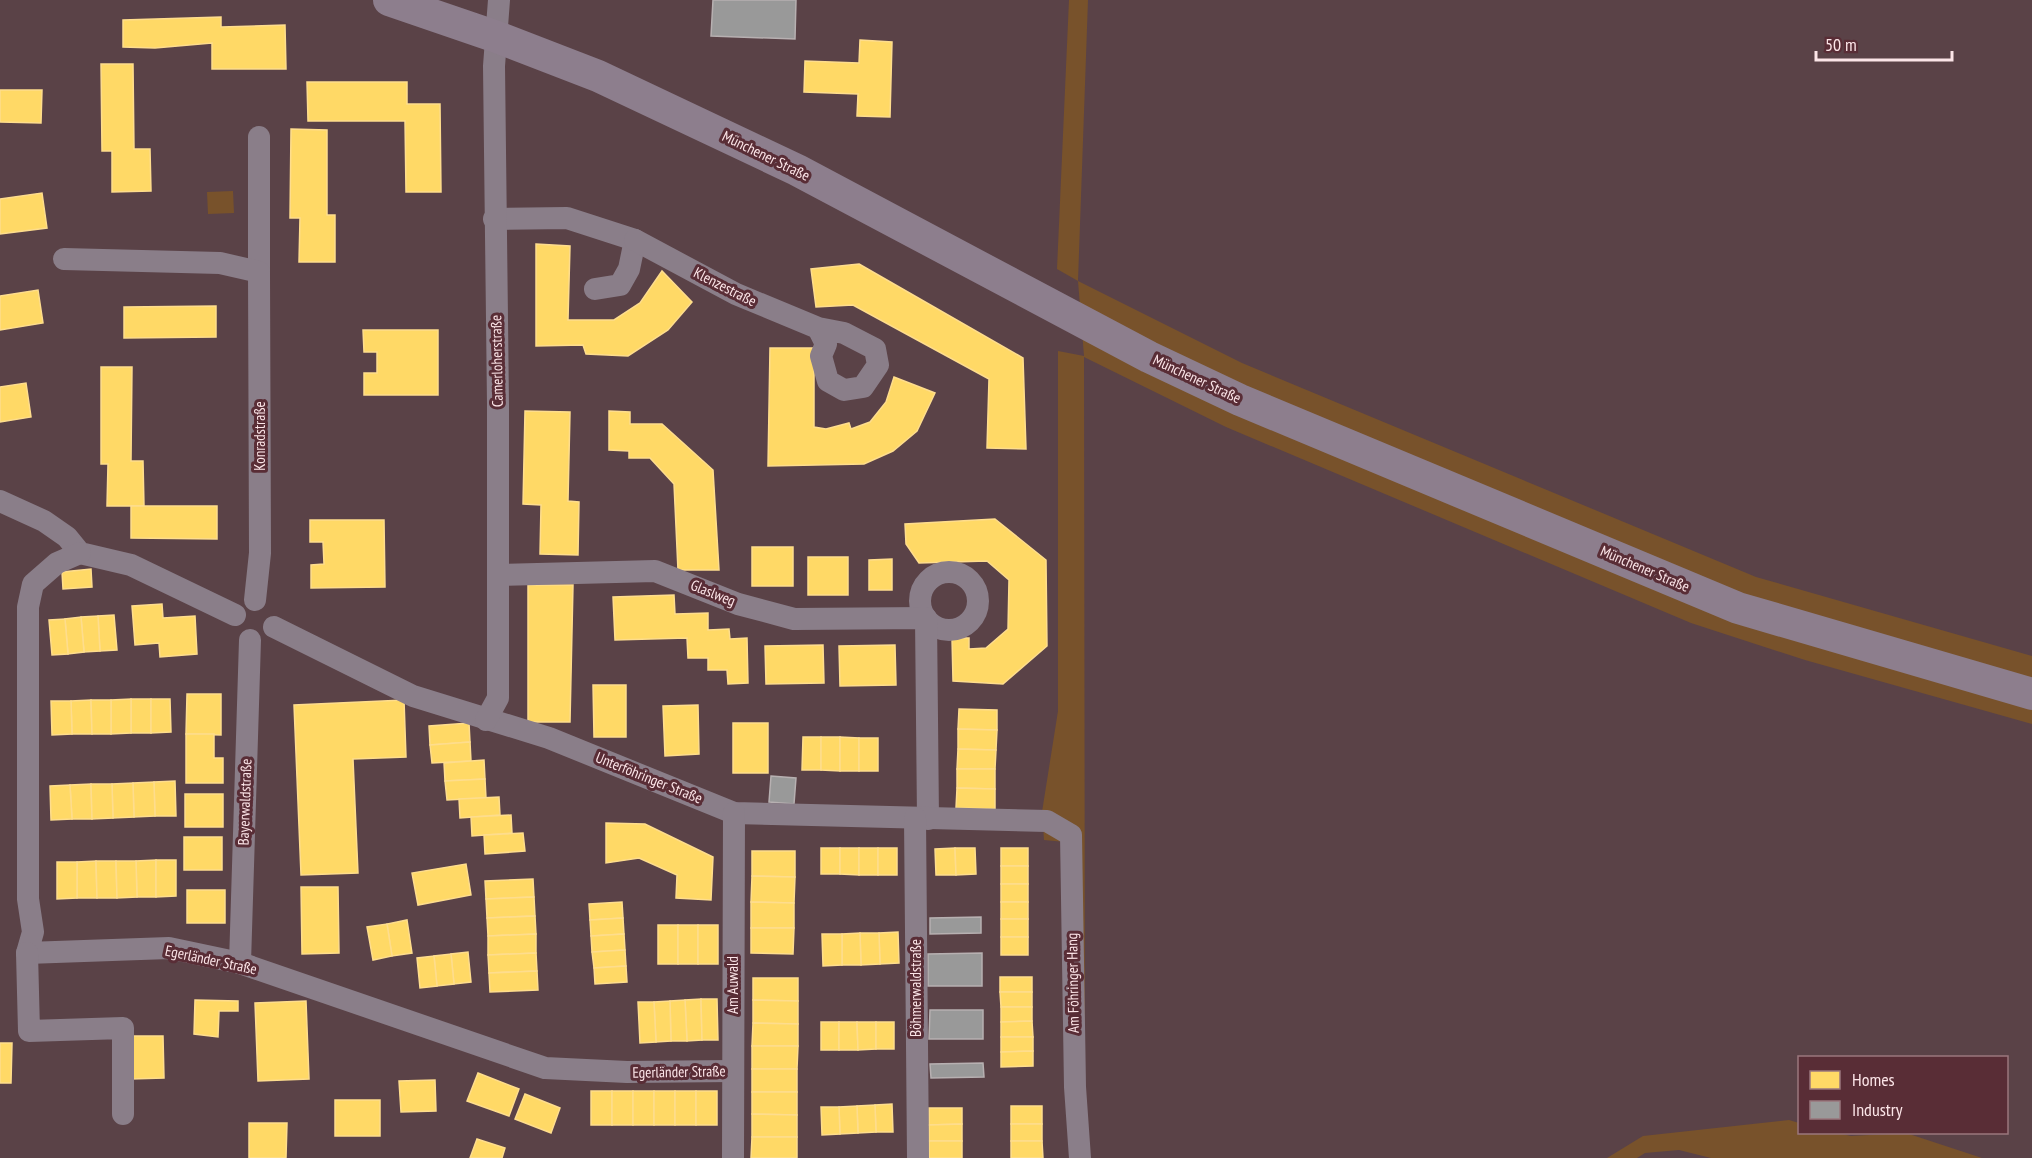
<svg xmlns="http://www.w3.org/2000/svg" width="2032" height="1158" font-family="'PT Sans Narrow',sans-serif">
	<style>
		.green { fill: #78522b }
		.homes { fill: #ffd966; stroke: #fedd8d; stroke-width: 1.5 }
		.industry { fill: #999; stroke: #b7b0b1; stroke-width: 1.5 }
		.lines { fill: none; stroke-linecap: round; stroke-linejoin: round }
		.street { stroke: #8a7e89; stroke-width: 22 }
		.secondary { stroke: #8d7e8d; stroke-width: 32 }
		.labels { text-anchor: middle; stroke-width: 6; stroke-linejoin: round; paint-order: stroke }
		.street-label { font-size: 15px; fill: #fce5e8; stroke: #592d36 }
	</style>
	<rect width="100%" height="100%" fill="#5a4247"/>
	<g class="green">
		<polygon points="1069,0 1088,0 1078,281 1242,363 1756,577 2032,656 2032,724 1805,660 1691,623 1226,427 1084,357 1085,1086 1065,842 1044,840 1042,812 1058,711 1058,351 1084,356 1078,281 1057,269"/>
		<polygon points="233,191 234,213 208,214 207,192"/>
		<polygon points="1789,1120 1799,1123 1800,1132 1837,1133 1851,1136 1906,1133 1982,1158 1711,1158 1679,1150 1645,1153 1637,1158 1607,1158 1643,1136"/>
	</g>
	<g class="homes">
		<polygon points="221,17 221,27 285,25 286,69 212,69 212,43 155,48 123,47 123,20"/>
		<polygon points="860,40 892,42 890,117 857,116 858,94 804,92 805,61 859,63"/>
		<polygon points="101,64 133,64 134,149 150,149 151,191 112,192 112,151 102,151"/>
		<polygon points="307,82 407,82 407,104 440,104 441,192 406,192 405,121 308,121"/>
		<polygon points="0,90 42,90 41,123 0,122"/>
		<polygon points="291,129 327,130 327,215 335,215 335,262 299,262 300,218 290,218"/>
		<polygon points="42,193 47,228 0,234 0,199"/>
		<polygon points="536,244 570,246 568,320 614,320 640,303 662,271 692,302 668,330 628,356 586,354 583,345 536,346"/>
		<polygon points="859,264 1023,358 1026,449 987,448 989,379 853,305 816,307 811,269"/>
		<polygon points="38,290 43,323 0,330 0,296"/>
		<polygon points="216,306 216,337 124,338 124,307"/>
		<polygon points="363,330 438,330 438,395 364,395 364,373 377,373 377,352 364,352"/>
		<polygon points="770,348 814,348 814,427 826,429 849,423 851,429 870,422 886,402 894,377 935,393 917,431 893,451 864,464 768,466"/>
		<polygon points="101,367 132,367 131,461 143,461 144,506 107,506 108,464 101,464"/>
		<polygon points="26,383 31,417 0,422 0,387"/>
		<polygon points="525,411 570,412 568,501 579,502 578,555 540,554 541,505 523,504"/>
		<polygon points="609,411 630,412 630,424 662,424 713,470 719,570 678,570 674,484 650,458 629,458 629,451 609,450"/>
		<polygon points="131,506 217,506 217,539 131,538"/>
		<polygon points="995,519 1046,560 1047,646 1003,684 953,681 952,638 969,638 969,649 986,648 1008,629 1009,580 987,561 919,563 906,544 905,524"/>
		<polygon points="310,520 384,520 385,587 311,588 311,565 324,564 323,542 310,542"/>
		<rect x="752" y="547" width="41" height="39"/>
		<rect x="808" y="557" width="40" height="38"/>
		<polygon points="892,559 892,590 869,590 869,560"/>
		<polygon points="91,569 92,587 63,589 62,572"/>
		<polygon points="528,585 573,585 570,722 528,722"/>
		<polygon points="674,595 675,614 708,613 708,630 729,629 730,639 747,638 748,683 728,684 727,670 708,670 708,658 688,658 687,638 615,640 613,597"/>
		<polygon points="162,604 163,618 195,616 197,654 160,657 159,643 135,645 132,606"/>
		<polygon points="114,615 117,650 100,651 98,616"/>
		<polygon points="98,616 100,651 84,652 81,617"/>
		<polygon points="81,617 84,652 68,654 65,619"/>
		<polygon points="65,619 68,654 52,655 49,620"/>
		<polygon points="823,645 824,683 766,684 765,646"/>
		<polygon points="895,645 896,685 840,686 839,646"/>
		<polygon points="593,685 626,685 626,737 594,737"/>
		<polygon points="187,694 221,694 221,735 186,734"/>
		<rect x="131" y="699" width="20" height="34"/>
		<polygon points="131,699 131,733 111,734 111,700"/>
		<polygon points="151,699 170,699 171,732 151,733"/>
		<polygon points="91,700 92,734 72,734 71,701"/>
		<polygon points="91,700 111,700 111,734 92,734"/>
		<polygon points="404,700 406,757 353,759 358,873 301,875 294,705"/>
		<polygon points="51,701 71,701 72,734 52,735"/>
		<polygon points="698,705 699,754 665,756 663,706"/>
		<polygon points="959,709 997,710 997,730 958,729"/>
		<polygon points="469,723 470,742 430,745 429,726"/>
		<rect x="733" y="723" width="35" height="50"/>
		<polygon points="958,729 997,730 996,750 958,749"/>
		<polygon points="186,734 214,734 214,758 223,758 223,783 186,783"/>
		<polygon points="803,737 821,737 821,770 802,770"/>
		<polygon points="821,737 840,737 840,771 821,770"/>
		<polygon points="840,737 859,738 859,771 840,771"/>
		<rect x="859" y="738" width="19" height="33"/>
		<polygon points="470,742 471,761 432,763 430,745"/>
		<polygon points="958,749 996,750 995,769 957,769"/>
		<polygon points="484,760 485,779 445,781 444,763"/>
		<polygon points="957,769 995,769 995,789 957,788"/>
		<polygon points="485,779 486,798 447,800 445,781"/>
		<polygon points="175,781 176,816 155,816 154,782"/>
		<polygon points="154,782 155,816 134,817 133,783"/>
		<polygon points="133,783 134,817 113,818 112,784"/>
		<polygon points="91,784 92,819 72,819 70,785"/>
		<polygon points="91,784 112,784 113,818 92,819"/>
		<polygon points="70,785 72,819 51,820 50,786"/>
		<polygon points="957,788 995,789 995,809 956,808"/>
		<rect x="185" y="794" width="38" height="33"/>
		<polygon points="499,797 500,815 460,818 459,799"/>
		<polygon points="511,815 512,833 472,836 471,817"/>
		<polygon points="606,823 645,824 713,857 711,900 676,898 677,875 639,858 606,863"/>
		<polygon points="523,833 525,851 485,854 484,835"/>
		<rect x="184" y="837" width="38" height="33"/>
		<rect x="821" y="848" width="19" height="26"/>
		<polygon points="840,848 859,848 859,875 840,874"/>
		<rect x="859" y="848" width="19" height="27"/>
		<rect x="878" y="848" width="19" height="27"/>
		<polygon points="955,848 956,875 936,875 935,849"/>
		<polygon points="955,848 975,848 976,874 956,875"/>
		<rect x="1001" y="848" width="27" height="18"/>
		<polygon points="752,851 795,851 795,877 752,876"/>
		<polygon points="156,860 156,897 137,897 136,861"/>
		<polygon points="156,860 176,860 176,896 156,897"/>
		<polygon points="96,861 97,898 77,898 77,862"/>
		<polygon points="96,861 116,861 117,898 97,898"/>
		<polygon points="116,861 136,861 137,897 117,898"/>
		<polygon points="57,862 77,862 77,898 57,899"/>
		<polygon points="466,864 471,895 418,905 412,873"/>
		<rect x="1001" y="866" width="27" height="18"/>
		<polygon points="752,876 795,877 794,903 751,902"/>
		<polygon points="533,879 534,897 486,899 485,881"/>
		<rect x="1001" y="884" width="27" height="18"/>
		<polygon points="301,887 338,887 339,953 302,954"/>
		<rect x="187" y="890" width="38" height="33"/>
		<polygon points="534,897 535,916 487,918 486,899"/>
		<polygon points="622,902 623,918 590,920 589,904"/>
		<polygon points="751,902 794,903 794,928 751,928"/>
		<rect x="1001" y="902" width="27" height="17"/>
		<polygon points="535,916 536,934 488,936 487,918"/>
		<polygon points="623,918 624,934 591,936 590,920"/>
		<rect x="1001" y="919" width="27" height="18"/>
		<polygon points="407,920 412,953 392,956 387,924"/>
		<polygon points="387,924 392,956 373,960 367,927"/>
		<rect x="658" y="925" width="20" height="39"/>
		<rect x="678" y="925" width="20" height="39"/>
		<rect x="698" y="925" width="20" height="39"/>
		<polygon points="751,928 794,928 793,954 751,953"/>
		<polygon points="898,932 899,963 880,964 879,933"/>
		<polygon points="860,933 879,933 880,964 861,965"/>
		<polygon points="860,933 861,965 842,965 842,934"/>
		<polygon points="536,934 536,953 488,955 488,936"/>
		<polygon points="624,934 625,950 592,952 591,936"/>
		<polygon points="822,934 842,934 842,965 823,966"/>
		<rect x="1001" y="937" width="27" height="18"/>
		<polygon points="625,950 626,966 594,968 592,952"/>
		<polygon points="468,952 471,982 454,984 451,954"/>
		<polygon points="536,953 537,971 489,973 488,955"/>
		<polygon points="451,954 454,984 437,986 434,956"/>
		<polygon points="434,956 437,986 420,988 417,958"/>
		<polygon points="626,966 627,982 595,984 594,968"/>
		<polygon points="537,971 538,990 490,992 489,973"/>
		<rect x="1000" y="977" width="32" height="15"/>
		<polygon points="753,978 798,978 798,1001 753,1000"/>
		<polygon points="1000,992 1032,992 1032,1007 1001,1007"/>
		<polygon points="701,999 702,1040 687,1041 685,1000"/>
		<polygon points="701,999 717,999 718,1040 702,1040"/>
		<polygon points="195,1000 238,1001 238,1011 219,1011 218,1037 194,1034"/>
		<polygon points="685,1000 687,1041 671,1041 670,1001"/>
		<polygon points="753,1000 798,1001 798,1024 753,1023"/>
		<polygon points="306,1001 309,1079 258,1081 255,1003"/>
		<polygon points="670,1001 671,1041 656,1042 654,1002"/>
		<polygon points="638,1002 654,1002 656,1042 640,1043"/>
		<polygon points="1001,1007 1032,1007 1032,1021 1001,1022"/>
		<polygon points="1032,1021 1033,1037 1001,1037 1001,1022"/>
		<rect x="821" y="1022" width="18" height="28"/>
		<polygon points="839,1022 857,1022 858,1050 839,1050"/>
		<polygon points="857,1022 876,1022 876,1049 858,1050"/>
		<rect x="876" y="1022" width="18" height="27"/>
		<polygon points="753,1023 798,1024 798,1046 752,1046"/>
		<polygon points="130,1036 163,1036 164,1078 131,1079"/>
		<polygon points="1001,1037 1033,1037 1033,1051 1001,1052"/>
		<polygon points="0,1043 12,1043 11,1083 0,1083"/>
		<polygon points="752,1046 798,1046 797,1069 752,1069"/>
		<polygon points="1033,1051 1033,1066 1001,1067 1001,1052"/>
		<rect x="752" y="1069" width="45" height="23"/>
		<polygon points="478,1073 519,1089 509,1116 467,1101"/>
		<polygon points="435,1080 436,1111 401,1112 399,1081"/>
		<rect x="591" y="1091" width="21" height="34"/>
		<rect x="612" y="1091" width="21" height="34"/>
		<rect x="633" y="1091" width="21" height="34"/>
		<rect x="654" y="1091" width="21" height="34"/>
		<rect x="675" y="1091" width="21" height="34"/>
		<rect x="696" y="1091" width="21" height="34"/>
		<polygon points="752,1092 797,1092 797,1115 752,1114"/>
		<polygon points="525,1094 560,1108 551,1133 515,1119"/>
		<rect x="335" y="1100" width="45" height="36"/>
		<polygon points="892,1104 893,1132 876,1132 875,1105"/>
		<polygon points="875,1105 876,1132 858,1133 857,1106"/>
		<polygon points="857,1106 858,1133 840,1134 839,1107"/>
		<rect x="1011" y="1106" width="31" height="18"/>
		<polygon points="821,1107 839,1107 840,1134 822,1135"/>
		<polygon points="929,1108 962,1108 962,1124 929,1125"/>
		<polygon points="752,1114 797,1115 797,1137 752,1137"/>
		<polygon points="249,1123 287,1123 286,1158 249,1158"/>
		<polygon points="962,1124 962,1141 929,1141 929,1125"/>
		<rect x="1011" y="1124" width="31" height="17"/>
		<polygon points="752,1137 797,1137 797,1158 751,1158"/>
		<polygon points="477,1139 505,1148 502,1158 470,1158"/>
		<rect x="929" y="1141" width="33" height="17"/>
		<polygon points="1011,1141 1042,1141 1043,1158 1011,1158"/>
	</g>
	<g class="industry">
		<polygon points="713,0 796,0 795,39 711,36"/>
		<polygon points="771,776 796,778 794,804 769,802"/>
		<polygon points="981,917 981,933 930,934 930,918"/>
		<polygon points="982,953 982,986 928,986 928,954"/>
		<polygon points="930,1010 983,1010 983,1039 929,1039"/>
		<polygon points="983,1063 984,1077 931,1078 930,1064"/>
	</g>
	<g class="lines">
		<g class="street">
			<polyline points="259,137 259,272"/>
			<polyline points="494,219 567,218 635,240 629,269 620,285 595,289"/>
			<polyline points="635,240 736,294 818,328 844,333 875,349 878,365 863,387 844,390 828,381 821,356 826,344 818,328"/>
			<polyline points="64,259 220,263 259,272 260,553 255,600"/>
			<polyline points="0,501 44,521 67,537 80,553 131,565 235,615"/>
			<polyline points="80,553 57,563 33,584 28,607 28,899 33,932 27,953 169,948 240,963 545,1068 627,1072 733,1071"/>
			<circle cx="949" cy="601" r="29"/>
			<polyline points="499,575 655,571 738,604 794,619 926,618 928,819"/>
			<polyline points="274,627 413,696 549,738 734,813 1047,821 1071,835 1075,1087 1080,1158"/>
			<polyline points="486,720 498,698 498,404 494,66 499,0"/>
			<polyline points="915,818 918,1158"/>
			<polyline points="27,953 29,1031 123,1028 123,1114"/>
			<polyline points="240,963 250,640"/>
			<polyline points="733,1158 734,813"/>
		</g>
		<polyline class="secondary" points="389,0 497,37 598,76 797,170 1149,357 1240,400 1738,608 2032,694"/>
	</g>
	<g class="labels">
		<g class="street-label">
			<text transform="translate(766 156) rotate(26)" y="5">Münchener Straße</text>
			<text transform="translate(725 287) rotate(27)" y="5">Klenzestraße</text>
			<text transform="translate(497 361) rotate(-91)" y="5">Camerloherstraße</text>
			<text transform="translate(1197 379) rotate(25)" y="5">Münchener Straße</text>
			<text transform="translate(260 436) rotate(-90)" y="5">Konradstraße</text>
			<text transform="translate(1645 569) rotate(23)" y="5">Münchener Straße</text>
			<text transform="translate(713 593) rotate(22)" y="5">Glaslweg</text>
			<text transform="translate(649 778) rotate(22)" y="5">Unterföhringer Straße</text>
			<text transform="translate(245 802) rotate(-88)" y="5">Bayerwaldstraße</text>
			<text transform="translate(211 960) rotate(12)" y="5">Egerländer Straße</text>
			<text transform="translate(1073 983) rotate(-91)" y="5">Am Föhringer Hang</text>
			<text transform="translate(733 985) rotate(-90)" y="5">Am Auwald</text>
			<text transform="translate(916 988) rotate(-90)" y="5">Böhmerwaldstraße</text>
			<text transform="translate(679 1072) rotate(-1)" y="5">Egerländer Straße</text>
		</g>
	</g>
	<rect x="1798" y="1056" width="210" height="78" fill="#592d36" stroke="#9a777d" stroke-width="1.5"/>
	<rect x="1810" y="1071" width="30" height="18" fill="#ffd966" stroke="#9a777d" stroke-width="1.5"/>
	<text x="1852" y="1086" font-size="18" fill="#fce5e8">Homes</text>
	<rect x="1810" y="1101" width="30" height="18" fill="#999999" stroke="#9a777d" stroke-width="1.5"/>
	<text x="1852" y="1116" font-size="18" fill="#fce5e8">Industry</text>
	<path d="M1816 51v9h136v-9" fill="none" stroke="#fce5e8" stroke-width="3"/>
	<text x="1825" y="51" font-size="18" fill="#fce5e8" stroke="#592d36" stroke-width="4.5" paint-order="stroke">50 m</text>
</svg>
